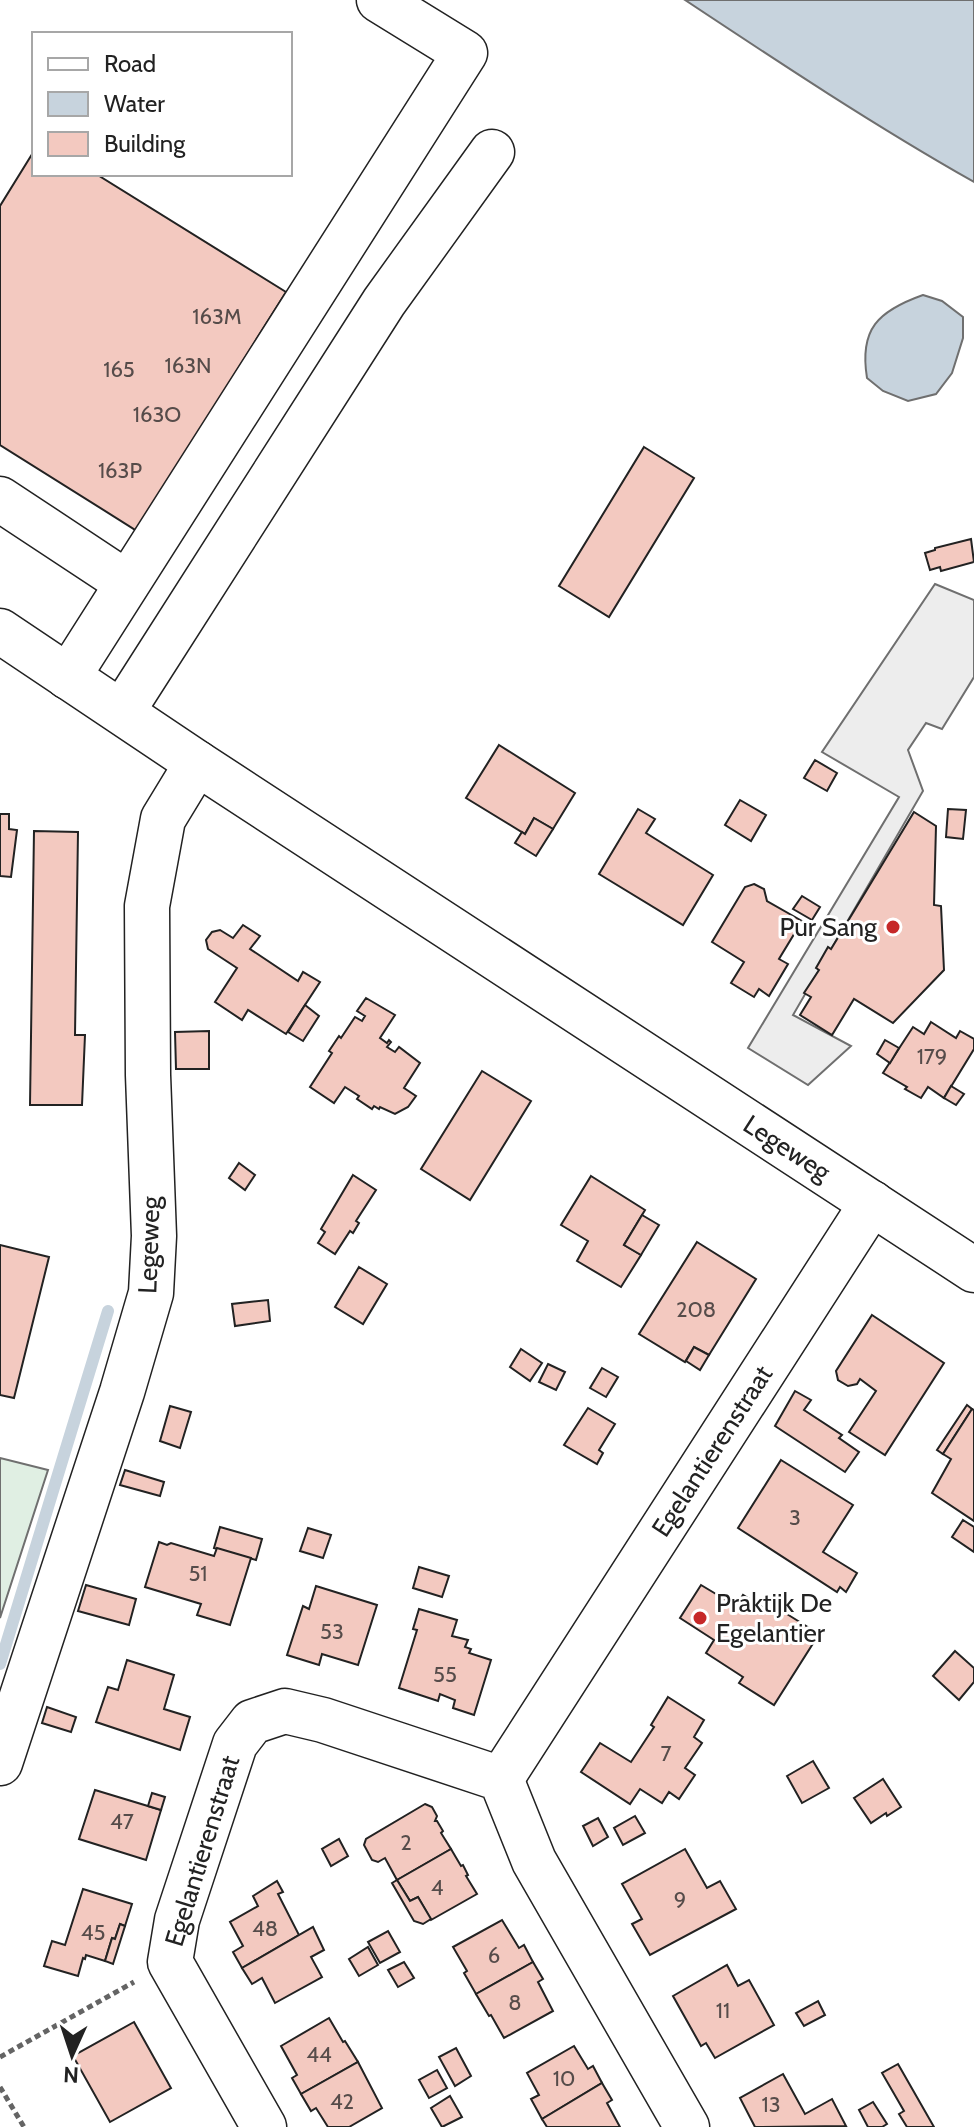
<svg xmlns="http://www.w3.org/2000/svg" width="974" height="2127" font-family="Cabin,sans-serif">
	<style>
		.green { fill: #e0efe3; stroke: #6f6f6f; stroke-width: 2 }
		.parking { fill: #ededed; stroke: #6f6f6f; stroke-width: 2 }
		.water { fill: #c7d3dd; stroke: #6f6f6f; stroke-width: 2 }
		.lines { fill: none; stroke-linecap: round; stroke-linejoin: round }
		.stream { stroke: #c7d3dd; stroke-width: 12 }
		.building { fill: #f3c9c0; stroke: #222; stroke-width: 2 }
		.minor-casing { stroke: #222; stroke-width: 47 }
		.path { stroke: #646464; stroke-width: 5; stroke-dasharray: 6 4; stroke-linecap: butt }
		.minor { stroke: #fff; stroke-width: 44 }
		.poi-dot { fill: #c62828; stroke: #fff; stroke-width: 3 }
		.labels { text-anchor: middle; stroke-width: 6; stroke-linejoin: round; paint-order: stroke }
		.number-label { font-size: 22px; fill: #564c4a }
		.poi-label { font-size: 26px; fill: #222; stroke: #fff; text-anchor: end }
		.street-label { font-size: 26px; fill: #222; stroke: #fff }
	</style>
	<rect width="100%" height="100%" fill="#fff"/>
	<polygon class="green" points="0,1458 48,1470 0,1618"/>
	<polygon class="parking" points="935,584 974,600 974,677 942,729 926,723 908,750 923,791 793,1015 851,1046 808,1085 748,1048 899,797 822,752"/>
	<g class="water">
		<path d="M 685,0 L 974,0 L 974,182 C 875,126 780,63 685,0 Z"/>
		<path d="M 923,295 L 942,301 L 963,317 L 963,338 L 952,373 L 936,394 L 908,401 L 883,391 L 867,378 C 859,329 878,311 923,295 Z"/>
	</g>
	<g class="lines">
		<polyline class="stream" points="0,1664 108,1311"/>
	</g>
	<g class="building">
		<polygon points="34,151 34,174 96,174 286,292 137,531 0,445 0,206"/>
		<polygon points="644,447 694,478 609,617 559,586"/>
		<polygon points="971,539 974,562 941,571 940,567 930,570 925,553 935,550 935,548"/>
		<polygon points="499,745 575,793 553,829 534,818 525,834 466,798"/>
		<polygon points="815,760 837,773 827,791 804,778"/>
		<polygon points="740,800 766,815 751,841 725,825"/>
		<polygon points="638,809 655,819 646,833 713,875 683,925 599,874"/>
		<polygon points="948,809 966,810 963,839 946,837"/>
		<polygon points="914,812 936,826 934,905 941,906 944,970 893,1023 854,999 832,1035 800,1015 811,997 804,993 819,970 816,968 828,947 831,949"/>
		<polygon points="0,814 9,814 9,829 17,830 11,877 0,876"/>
		<polygon points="534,818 553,829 536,856 515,843 522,832 525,834"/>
		<polygon points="34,831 78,832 75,1035 85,1035 82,1105 30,1105"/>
		<polygon points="754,884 764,889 767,901 802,921 779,959 788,964 769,996 759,989 754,997 731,983 744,962 712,942 745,887"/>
		<polygon points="802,896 820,907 812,920 793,909"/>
		<polygon points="243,925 260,936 250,949 298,981 303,972 320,982 286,1034 248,1010 242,1020 215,1002 237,968 208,949 206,940 212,932 220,930 233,938"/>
		<polygon points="366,998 395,1015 380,1038 387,1043 389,1040 391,1042 387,1047 395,1052 399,1047 420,1063 404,1088 416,1096 408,1107 395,1114 380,1107 379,1109 374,1106 372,1109 357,1099 359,1096 345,1087 334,1103 310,1087 332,1053 329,1051 339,1036 341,1038 355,1017 362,1021 365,1016 357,1011"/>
		<polygon points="305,1005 319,1016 303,1041 288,1032"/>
		<polygon points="931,1022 956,1038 960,1031 974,1039 974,1049 944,1098 928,1087 921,1098 905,1089 907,1087 883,1073 913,1027 924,1034"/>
		<polygon points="209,1031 209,1069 176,1069 175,1032"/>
		<polygon points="885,1040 899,1048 890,1063 877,1054"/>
		<polygon points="482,1071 531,1101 470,1200 421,1169"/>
		<polygon points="951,1086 964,1094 956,1105 944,1098"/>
		<polygon points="239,1163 255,1175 245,1190 229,1178"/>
		<polygon points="353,1175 376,1190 356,1221 359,1223 353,1233 350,1231 335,1254 318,1243 325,1232 321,1229"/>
		<polygon points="591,1176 645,1210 624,1245 641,1255 621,1287 577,1261 588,1241 561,1225"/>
		<polygon points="642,1215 659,1225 641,1255 624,1245"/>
		<polygon points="697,1242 756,1279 709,1355 694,1347 685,1362 639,1334"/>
		<polygon points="0,1245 49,1257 14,1398 0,1395"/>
		<polygon points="359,1267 387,1284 363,1324 335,1307"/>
		<polygon points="268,1300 270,1321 235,1326 232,1304"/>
		<polygon points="872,1315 944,1363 885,1455 849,1432 876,1391 860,1379 857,1384 848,1386 838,1380 836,1371"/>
		<polygon points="694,1347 709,1355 700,1370 686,1361"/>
		<polygon points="521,1349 542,1363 530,1381 510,1367"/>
		<polygon points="548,1364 565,1372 556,1390 539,1382"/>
		<polygon points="602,1368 618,1377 606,1397 590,1388"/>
		<polygon points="795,1391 811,1400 804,1410 842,1435 839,1438 859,1452 845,1472 775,1426"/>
		<polygon points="967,1405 972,1409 943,1454 937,1450"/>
		<polygon points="170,1406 191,1412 180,1448 160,1441"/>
		<polygon points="588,1408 615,1424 599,1450 603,1453 597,1464 564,1445"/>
		<polygon points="972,1409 974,1410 974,1521 932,1493 951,1459 943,1454"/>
		<polygon points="781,1460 853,1505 823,1552 857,1573 846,1592 840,1587 837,1592 738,1528"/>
		<polygon points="125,1470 164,1482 160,1496 120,1485"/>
		<polygon points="963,1520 974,1527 974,1552 952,1537"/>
		<polygon points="220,1527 262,1539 256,1560 214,1548"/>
		<polygon points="308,1528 331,1535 323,1558 300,1551"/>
		<polygon points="159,1542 167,1545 171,1543 214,1556 217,1548 251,1558 230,1625 197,1615 201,1604 145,1587"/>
		<polygon points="419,1567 449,1576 442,1597 413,1588"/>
		<polygon points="86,1585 136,1599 129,1625 78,1611"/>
		<polygon points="701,1585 736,1606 743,1595 770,1612 774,1606 819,1634 774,1705 739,1683 743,1677 706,1653 714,1640 680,1618"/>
		<polygon points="316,1586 377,1605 358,1665 322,1654 319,1665 287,1655 303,1606 309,1609"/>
		<polygon points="419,1609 457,1620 452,1636 468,1640 465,1647 471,1649 469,1653 491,1660 474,1715 453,1708 455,1700 440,1694 438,1701 399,1688 417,1630 413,1629"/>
		<polygon points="955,1651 974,1668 974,1682 959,1700 933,1676"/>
		<polygon points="127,1660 174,1675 164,1709 190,1717 180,1750 96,1722 108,1687 118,1690"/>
		<polygon points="668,1697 704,1720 694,1737 702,1743 685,1768 695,1775 679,1799 669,1792 662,1803 640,1789 630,1804 581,1772 600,1743 631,1762 654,1727 651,1725"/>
		<polygon points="47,1707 76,1717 71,1732 42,1723"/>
		<polygon points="813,1761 829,1788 802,1803 787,1776"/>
		<polygon points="883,1779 901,1807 887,1816 886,1813 871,1823 854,1798"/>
		<polygon points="95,1790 161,1810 146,1860 79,1839"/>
		<polygon points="152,1793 165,1797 161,1810 148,1806"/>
		<polygon points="425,1804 432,1807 437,1816 435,1821 437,1821 443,1831 441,1833 451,1849 397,1880 385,1858 378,1862 372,1860 364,1845 366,1839"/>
		<polygon points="635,1816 645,1833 623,1845 614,1828"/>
		<polygon points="598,1818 608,1837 593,1846 583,1826"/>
		<polygon points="339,1839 348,1856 331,1866 322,1849"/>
		<polygon points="451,1849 461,1866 463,1865 468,1875 466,1876 477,1894 431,1920 418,1897 410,1901 397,1880"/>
		<polygon points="685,1849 707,1888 720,1881 736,1909 650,1955 632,1924 642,1919 622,1884"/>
		<polygon points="397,1880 410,1901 418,1897 431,1919 423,1924 414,1921 392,1883"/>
		<polygon points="277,1881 283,1892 278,1894 299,1935 242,1968 233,1952 243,1946 230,1922 258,1906 253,1896"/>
		<polygon points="83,1889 132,1904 125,1926 120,1924 115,1939 112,1938 105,1961 86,1955 85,1959 83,1958 78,1976 44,1966 52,1941 65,1945"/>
		<polygon points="502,1920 519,1948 524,1945 533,1962 476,1994 464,1973 467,1971 453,1947"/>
		<polygon points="120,1924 125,1926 113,1964 105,1961 112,1938 115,1939"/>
		<polygon points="313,1927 324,1950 311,1957 322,1977 275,2003 262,1978 252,1984 242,1968"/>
		<polygon points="388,1931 400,1952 380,1963 368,1942"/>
		<polygon points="368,1947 378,1965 359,1976 349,1959"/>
		<polygon points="404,1962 414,1978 398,1987 388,1970"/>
		<polygon points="533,1962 543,1979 538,1982 553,2011 504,2038 491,2015 489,2016 476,1994"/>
		<polygon points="727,1965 738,1986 749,1980 774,2025 715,2058 706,2043 701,2046 673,1996"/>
		<polygon points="818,2001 825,2015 804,2026 796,2013"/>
		<polygon points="329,2018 343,2042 345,2041 358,2062 301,2094 292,2078 297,2075 281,2046"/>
		<polygon points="134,2022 171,2088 110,2122 73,2056"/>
		<polygon points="574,2046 588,2069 593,2066 602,2083 542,2119 531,2099 539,2095 527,2073"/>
		<polygon points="456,2048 471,2076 455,2086 439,2057"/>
		<polygon points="358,2062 382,2108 349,2127 328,2127 316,2108 311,2111 301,2094"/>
		<polygon points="898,2064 934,2127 907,2127 899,2114 904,2111 882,2073"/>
		<polygon points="437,2070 447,2088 429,2098 419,2080"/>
		<polygon points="783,2074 805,2114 832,2099 846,2126 755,2127 740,2098"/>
		<polygon points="602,2083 612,2100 607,2103 620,2127 547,2127 542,2119"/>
		<polygon points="450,2096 462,2117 442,2127 431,2108"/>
		<polygon points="873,2102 887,2124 882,2127 868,2127 859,2110"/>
	</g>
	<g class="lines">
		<defs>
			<g id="minor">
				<polyline points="0,499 127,583"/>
				<polyline points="0,631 197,763 974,1270"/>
				<polyline points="68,677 465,53 379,0"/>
				<polyline points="122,712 384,302 492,152"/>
				<polyline points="0,1763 122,1392 151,1293 154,1236 148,1075 147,906 163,819 197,763"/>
				<polyline points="501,1779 872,1203"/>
				<polyline points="264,2127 170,1962 177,1920 235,1744 252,1722 285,1711 323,1720 501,1779 534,1861 687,2127"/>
			</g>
		</defs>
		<use href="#minor" class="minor-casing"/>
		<g class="path">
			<polyline points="0,2057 134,1982"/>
			<polyline points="0,2087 24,2127"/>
		</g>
		<use href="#minor" class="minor"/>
	</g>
	<g class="poi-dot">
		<circle cx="893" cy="927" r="8"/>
		<circle cx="700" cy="1618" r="8"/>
	</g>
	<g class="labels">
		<g class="number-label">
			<text x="217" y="324">163M</text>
			<text x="188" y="373">163N</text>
			<text x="119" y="377">165</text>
			<text x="157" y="422">163O</text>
			<text x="120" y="478">163P</text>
			<text x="932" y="1064">179</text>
			<text x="696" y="1317">208</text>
			<text x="795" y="1525">3</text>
			<text x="198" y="1581">51</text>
			<text x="332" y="1639">53</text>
			<text x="445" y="1682">55</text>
			<text x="666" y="1761">7</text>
			<text x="122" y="1829">47</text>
			<text x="406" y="1850">2</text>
			<text x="437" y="1895">4</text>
			<text x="680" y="1907">9</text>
			<text x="265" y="1936">48</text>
			<text x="93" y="1940">45</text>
			<text x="494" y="1963">6</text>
			<text x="515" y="2010">8</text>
			<text x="723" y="2018">11</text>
			<text x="319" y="2062">44</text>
			<text x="564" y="2086">10</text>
			<text x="342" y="2109">42</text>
			<text x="771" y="2112">13</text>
		</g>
		<g class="poi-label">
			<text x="877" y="936">Pur Sang</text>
			<text x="716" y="1612" text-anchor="start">Praktijk De<tspan x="716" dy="30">Egelantier</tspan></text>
		</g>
		<g class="street-label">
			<text transform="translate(787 1148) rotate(33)" y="9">Legeweg</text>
			<text transform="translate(149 1245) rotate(-88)" y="9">Legeweg</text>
			<text transform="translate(712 1451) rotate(-57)" y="9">Egelantierenstraat</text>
			<text transform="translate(202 1851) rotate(-73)" y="9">Egelantierenstraat</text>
		</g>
	</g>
	<rect x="32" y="32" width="260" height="144" fill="#ffffff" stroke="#a7a7a7" stroke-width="2"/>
	<rect x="48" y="58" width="40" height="12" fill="#ffffff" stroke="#a7a7a7" stroke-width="2"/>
	<text x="104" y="72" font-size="24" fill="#222222">Road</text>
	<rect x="48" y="92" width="40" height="24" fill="#c7d3dd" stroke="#a7a7a7" stroke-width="2"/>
	<text x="104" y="112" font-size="24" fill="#222222">Water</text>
	<rect x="48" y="132" width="40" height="24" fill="#f3c9c0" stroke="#a7a7a7" stroke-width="2"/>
	<text x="104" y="152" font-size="24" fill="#222222">Building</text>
	<g transform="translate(72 2055) rotate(183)" stroke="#ffffff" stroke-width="6" paint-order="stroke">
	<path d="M0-6L14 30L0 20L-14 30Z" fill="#222222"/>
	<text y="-12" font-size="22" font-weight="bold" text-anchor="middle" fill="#222222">N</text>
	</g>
</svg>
